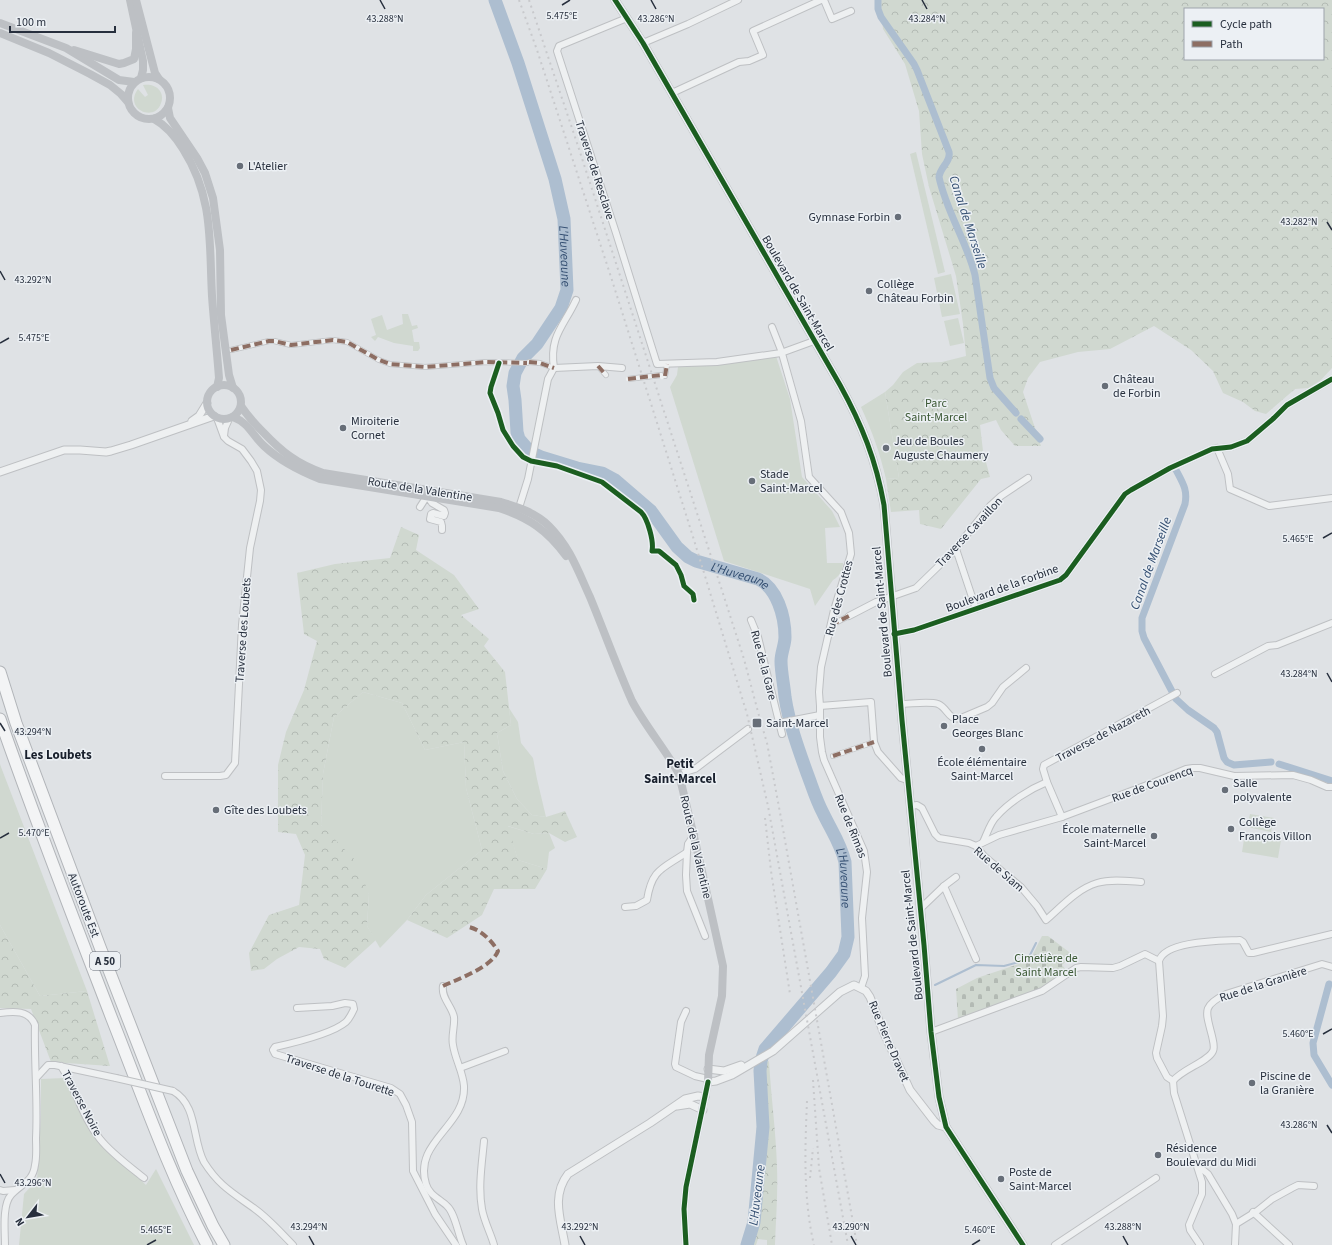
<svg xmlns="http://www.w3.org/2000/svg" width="1332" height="1245" font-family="'Source Sans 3',sans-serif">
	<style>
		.grass { fill: #d0d8d0 }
		.forest { fill: url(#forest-crowns); fill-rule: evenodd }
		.cemetery { fill: url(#cemetery-stones) }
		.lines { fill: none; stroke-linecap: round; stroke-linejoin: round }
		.stream { stroke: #adbed0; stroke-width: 2 }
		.canal { stroke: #adbed0; stroke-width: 7 }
		.river { stroke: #adbed0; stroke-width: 13 }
		.pedestrian-casing { stroke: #bec0c3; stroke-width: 6 }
		.minor-casing { stroke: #bec0c3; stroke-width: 8 }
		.tertiary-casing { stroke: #bec0c3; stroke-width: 9 }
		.motorway-casing { stroke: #b2b5b9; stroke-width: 13 }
		.pedestrian { stroke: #eef0f1; stroke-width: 4.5 }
		.minor { stroke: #eef0f1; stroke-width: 6 }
		.tertiary { stroke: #eef0f1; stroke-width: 7 }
		.secondary { stroke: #bdc0c4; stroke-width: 8 }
		.motorway { stroke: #f3f4f5; stroke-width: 11 }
		.rail { stroke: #c8c9cc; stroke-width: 2; stroke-dasharray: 2 4; stroke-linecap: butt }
		.pedestrian-bridge-casing { stroke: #bec0c3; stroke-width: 6; stroke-linecap: butt }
		.minor-bridge-casing { stroke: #bec0c3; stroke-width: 8; stroke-linecap: butt }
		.pedestrian-bridge { stroke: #eef0f1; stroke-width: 4.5 }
		.minor-bridge { stroke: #eef0f1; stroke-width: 6 }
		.quiet { stroke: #8d6e63; stroke-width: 4; stroke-dasharray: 8 4; stroke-linecap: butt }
		.cycleway-casing { stroke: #ecf0f4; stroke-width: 8 }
		.cycleway { stroke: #1b5e20; stroke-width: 5 }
		.ticks { fill: none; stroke: #272f3d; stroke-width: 1.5 }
		.poi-dot { fill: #676e78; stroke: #ecf0f4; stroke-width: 1.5 }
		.labels { text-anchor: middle; stroke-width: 3; stroke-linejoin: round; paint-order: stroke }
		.shield { fill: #ecf0f4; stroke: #626974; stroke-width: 1 }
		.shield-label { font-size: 11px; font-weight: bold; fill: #272f3d }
		.poi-label { font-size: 12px; fill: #272f3d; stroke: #ecf0f4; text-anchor: start }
		.street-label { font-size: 12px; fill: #272f3d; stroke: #ecf0f4 }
		.park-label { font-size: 12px; fill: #3b5834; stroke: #ecf0f4 }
		.water-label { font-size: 13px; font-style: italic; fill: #324d70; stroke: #ecf0f4 }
		.neighbourhood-label { font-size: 13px; font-weight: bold; fill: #19202d; stroke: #ecf0f4 }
		.ticks-label { font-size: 10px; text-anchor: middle; fill: #272f3d; stroke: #ecf0f4; stroke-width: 3; stroke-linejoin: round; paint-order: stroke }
	</style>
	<defs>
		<pattern id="forest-crowns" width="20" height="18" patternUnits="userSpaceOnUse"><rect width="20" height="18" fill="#d0d8d0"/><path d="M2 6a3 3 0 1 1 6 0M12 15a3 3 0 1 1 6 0" fill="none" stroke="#b3bab4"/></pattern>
		<pattern id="cemetery-stones" width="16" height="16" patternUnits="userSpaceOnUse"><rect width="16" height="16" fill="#d0d8d0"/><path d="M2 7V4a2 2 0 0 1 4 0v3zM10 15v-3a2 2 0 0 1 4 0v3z" fill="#b3bab4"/></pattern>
	</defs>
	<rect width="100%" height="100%" fill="#dfe2e5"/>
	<g class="grass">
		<path d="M 143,85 C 149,84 156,85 160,91 C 162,94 163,99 161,103 C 155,123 123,109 138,89 L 145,97 L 148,95 Z"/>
		<polygon points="916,152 945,272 938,274 910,154"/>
		<polygon points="951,274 960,314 942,317 934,278"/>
		<polygon points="402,314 408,314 412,326 417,325 418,328 412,330 414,342 419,342 420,348 418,351 413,351 413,346 394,343 378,337 375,341 371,337 376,335 371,319 382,315 387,330 403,324"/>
		<polygon points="958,318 964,343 950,346 944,321"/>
		<path d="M 776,356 L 790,399 L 802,477 L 832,511 L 840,527 L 825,528 L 827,563 L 843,563 C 843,570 839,577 833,580 L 815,606 L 810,589 L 724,561 L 670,387 L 677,375 L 678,367 L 757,360 Z"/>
		<path d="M 885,392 L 899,478 L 886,479 C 880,453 872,431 861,407 Z"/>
		<polygon points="363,692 402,703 425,750 464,742 466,788 482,850 426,895 407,920 380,948 367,926 369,894 321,825 323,774 334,717"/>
		<polygon points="509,708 518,722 521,743 533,758 537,779 546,817 532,815 517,799 503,771 497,733 511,725"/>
		<polygon points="0,764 1,767 87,991 40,996 0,925"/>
		<polygon points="1250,814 1274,818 1271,832 1247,827"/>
		<polygon points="507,826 534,834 549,833 555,848 549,852 547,869 518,860"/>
		<polygon points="1245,833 1281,840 1278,858 1242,852"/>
		<polygon points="64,1078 100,1143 146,1185 156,1169 194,1245 19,1245 24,1194 37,1180 41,1116 41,1079"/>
	</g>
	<g class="forest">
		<path d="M 880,0 L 1332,0 L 1332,368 L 1321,380 L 1309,388 L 1295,389 L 1266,414 L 1255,411 L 1243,402 L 1223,393 L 1213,371 L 1191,350 L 1154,326 L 1110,349 L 1078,352 L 1040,362 L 1028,378 L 1023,392 L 1041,446 L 1015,446 L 1001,430 L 996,420 L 980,425 L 983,451 L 990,477 L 981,479 L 941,529 L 920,524 L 919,510 L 891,512 L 886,479 L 899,478 L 885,392 L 893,385 L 903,372 L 917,363 L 942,362 L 966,356 L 963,324 L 956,276 L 929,187 L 922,154 L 919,111 L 905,64 L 883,29 ZM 1185,9 L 1323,9 L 1323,59 L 1185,59 Z"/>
		<polygon points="401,527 419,535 416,550 454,575 479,609 461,615 489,639 484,646 505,672 511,725 497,733 503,771 517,799 532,815 546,817 565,811 577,837 565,842 549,833 534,834 508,826 518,860 547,869 535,889 494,889 482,915 447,938 407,920 426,895 482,850 466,788 464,742 425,750 402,703 363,692 334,717 323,774 321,825 357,862 369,894 367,926 376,940 345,968 324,959 320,949 299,947 277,959 264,969 251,971 249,953 269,915 299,905 305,855 296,834 278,832 278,765 286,732 304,690 317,641 304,634 297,573 335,564 390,558"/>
		<polygon points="0,925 40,996 87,991 110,1066 51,1062 31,1009 0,1008"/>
		<path d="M 769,1061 C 771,1096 776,1132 777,1167 C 778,1193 776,1218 775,1244 L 775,1245 L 767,1245 L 767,1240 L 758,1239 L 756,1245 L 750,1245 L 753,1237 L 757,1124 L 755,1068 Z"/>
	</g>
	<polygon class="cemetery" points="1042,936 1048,936 1073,955 1062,965 1067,971 1042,988 958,1019 956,989 977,978 1025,962 1031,958"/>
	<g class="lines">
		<polyline class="stream" points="935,985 976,965 1004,966 1023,961 1030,955 1036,943"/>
		<g class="canal">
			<path d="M 878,0 L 878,9 L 881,17 L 914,64 L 917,70 L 949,152 C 951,162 940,167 939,177 C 946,211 967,242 975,275 L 990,378 L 994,388 L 1016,413"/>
			<polyline points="1021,419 1040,439"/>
			<path d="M 1175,468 C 1182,482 1188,489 1185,504 L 1142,618 L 1142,631 L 1144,638 L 1176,699 L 1188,710 L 1214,728 L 1217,732 L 1224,758 L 1227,762 L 1234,765 L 1271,762"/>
			<polyline points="1279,764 1332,781"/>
			<polyline points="1329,984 1313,1043 1314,1055 1332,1085"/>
		</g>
		<path class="river" id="s1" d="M 495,0 L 518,63 L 555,179 L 564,219 L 567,290 L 561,308 L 537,344 L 523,358 L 515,373 L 513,386 L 515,400 L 517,432 L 519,439 L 526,447 L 532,453 L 541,457 L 577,468 L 602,473 L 615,480 L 651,511 L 677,547 L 688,557 L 696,561 L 758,579 C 777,588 785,616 785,637 C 785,645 781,653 781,661 C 781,672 784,685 785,697 C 789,723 798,748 807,773 C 812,786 816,800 823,813 C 831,830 841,844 845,862 L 848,937 L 844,954 L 831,972 L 765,1049 L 761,1061 L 760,1071 L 763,1127 L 754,1222 L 747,1245"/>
		<defs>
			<g id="pedestrian">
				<polyline points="231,350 269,341 274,341 291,345 333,340 347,342 379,360 390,364 425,367 487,362 527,363"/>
				<polyline points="529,362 540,363 554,368"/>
				<polyline points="598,366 606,375"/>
				<polyline points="665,376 667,364"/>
				<polyline points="831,625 849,616"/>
				<polyline points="833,756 874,742"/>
			</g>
			<g id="minor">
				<polyline points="824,0 832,19 851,11"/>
				<polyline points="627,18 559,46 557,51 616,233 657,364 717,362 781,353 814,341"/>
				<polyline points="643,43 688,24 738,0"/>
				<polyline points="672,93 739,62 749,61 763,55 753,31 821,0"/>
				<polyline points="772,327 781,350 801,421 809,477 841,512 849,533 851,554 834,610 821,667 819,692 820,706 820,737 822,752 824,760 864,851 867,872 862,918 865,976 861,988"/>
				<path d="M 554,368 C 549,336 564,326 576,300"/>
				<polyline points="554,368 598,366 622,368"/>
				<polyline points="224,436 225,428 229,419"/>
				<polyline points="1217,448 1228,474 1230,489 1269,506 1332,498"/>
				<polyline points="420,507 427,496 432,503 444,510 445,513 444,516 433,513 431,514 430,519 441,522 442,526 442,530"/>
				<polyline points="518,511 528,479 548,379 554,368"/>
				<polyline points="956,549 976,609"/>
				<polyline points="849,616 876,602 916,588 952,553 990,506 1001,496 1028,478"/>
				<polyline points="751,620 758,637 782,734"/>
				<polyline points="894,634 914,630 1060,580 1066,575 1125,494 1131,490 1170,468 1212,449 1231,447 1247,441 1274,418 1287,405 1332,379"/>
				<polyline points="1215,674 1268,646 1277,645 1332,623"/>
				<path d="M 900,704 C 911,704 929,701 938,704 C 948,708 948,721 961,718 L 987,707 L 992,703 L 1003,687 L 1026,668"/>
				<polyline points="820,706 871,702 874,742 878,752 901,778 907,780"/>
				<polyline points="779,723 820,715"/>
				<polyline points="679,774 695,769 748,729"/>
				<polyline points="165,776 220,776 226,775 235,763 242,625 250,548 260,501 261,490 257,471 251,461 242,449 228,441 224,437 217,418"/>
				<polyline points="1047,782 1043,769 1044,765 1177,693"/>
				<path d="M 910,806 L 917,805 L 922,808 L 935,834 L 939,838 L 969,843 L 976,846 L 984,856 L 1004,873 L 1021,887 L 1037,906 L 1046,920 C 1061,907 1077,889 1097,883 C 1111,879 1127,881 1141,882"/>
				<polyline points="694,835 688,844 687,852 686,875 687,891 705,936"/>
				<path d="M 983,842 C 987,834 990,823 996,817 C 1009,802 1030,789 1047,782 L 1062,817"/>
				<polyline points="976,846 999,835 1062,817 1155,782 1186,769 1193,768 1200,768 1234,776 1293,775 1311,780 1327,787 1332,787"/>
				<polyline points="944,886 976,959"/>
				<path d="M 625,907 L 636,906 L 647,900 C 652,868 663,869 687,852"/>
				<polyline points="920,909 944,886 956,877"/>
				<path d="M 443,986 C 441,998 452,1006 454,1017 C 455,1026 451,1036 453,1045 C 455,1059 463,1072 464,1086 C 466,1127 413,1141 426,1184 C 429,1195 440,1199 447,1206 C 455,1213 458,1234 463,1245"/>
				<path d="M 297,1008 L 332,1006 L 345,1003 L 353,1004 L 354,1009 C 352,1013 350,1018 346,1022 C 333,1033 293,1043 275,1047 L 273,1050 L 275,1054 L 391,1088 L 400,1094 L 406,1105 L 412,1122 L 413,1171 L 435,1214 L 456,1245"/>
				<polyline points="686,1011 681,1022 675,1064 676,1067 695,1076 708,1079"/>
				<path d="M 0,1013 C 14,1011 29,1010 35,1025 C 34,1063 38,1100 36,1138 C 36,1146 37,1156 35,1165 C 33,1182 21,1184 11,1195 C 2,1205 5,1232 5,1245"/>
				<polyline points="931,1032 993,1009 1042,991 1076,968 1081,967 1113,968 1120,966 1145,954 1159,961"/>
				<path d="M 61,1066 C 76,1089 82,1117 100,1139 C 112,1154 129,1166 144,1178"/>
				<polyline points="460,1068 505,1051"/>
				<polyline points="37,1077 48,1065 55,1065 116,1078"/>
				<path d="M 1173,1081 L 1167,1077 L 1157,1058 L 1156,1053 L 1162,1026 L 1163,1016 L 1159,961 C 1165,940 1223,941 1240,940 L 1243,942 L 1249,953 L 1253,953 L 1332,934"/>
				<path d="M 173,1091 C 198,1105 192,1140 204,1162 C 219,1186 233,1193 255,1209 C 269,1219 281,1233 293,1245"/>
				<path d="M 484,1141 C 482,1163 478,1187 482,1209 C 484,1221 491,1234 494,1245"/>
				<polyline points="1197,1165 1208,1174 1232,1214 1236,1224 1235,1245"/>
				<polyline points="0,1190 3,1191 15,1190"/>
				<polyline points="1253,1212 1289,1245"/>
				<polyline points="1236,1224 1257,1211 1272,1199 1292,1188 1298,1185 1314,1186"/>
				<polyline points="1055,1245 1156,1178"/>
				<path d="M 1200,1245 L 1190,1230 L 1189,1225 L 1202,1194 L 1202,1182 L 1174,1093 L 1173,1081 C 1182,1069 1208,1062 1213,1051 C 1215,1047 1213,1041 1212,1036 C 1206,1012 1201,1006 1226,994 L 1322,964 L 1332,967"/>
			</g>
			<g id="tertiary">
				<path d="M 615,0 L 643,43 L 840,385 C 862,425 876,460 884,505 L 902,720 L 924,945 L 931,1032 L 939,1097 L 946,1127 L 1023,1245"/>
				<polyline points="192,421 199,416 207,403"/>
				<polyline points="0,472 64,450 80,450 106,452 111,451 131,445 214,416"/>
				<polyline points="708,1069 724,1071 741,1065"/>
				<polyline points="708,1082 716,1081 732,1075 773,1051 840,992 854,985 866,991 870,997 883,1031 910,1090 934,1121 938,1125 946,1127"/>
				<polyline points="677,1106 690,1104 703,1110"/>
				<path d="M 565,1245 C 561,1220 551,1196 568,1174 L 650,1123 L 685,1099 L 698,1096 L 705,1097"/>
			</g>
			<g id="motorway">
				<polyline points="0,672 16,723 100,947 187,1171 213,1226 224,1245"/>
				<path d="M 0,719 C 35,820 74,920 112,1019 C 142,1095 169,1173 207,1245"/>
			</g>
		</defs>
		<use href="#pedestrian" class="pedestrian-casing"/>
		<use href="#minor" class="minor-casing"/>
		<use href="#tertiary" class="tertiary-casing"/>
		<use href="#motorway" class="motorway-casing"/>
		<use href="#pedestrian" class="pedestrian"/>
		<use href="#minor" class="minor"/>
		<use href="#tertiary" class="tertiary"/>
		<g class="secondary">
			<polyline points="130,0 143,61 143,70 141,78"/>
			<polyline points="136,0 155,73 159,79"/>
			<polyline points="0,23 66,48 119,80 134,82"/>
			<polyline points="0,33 49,53 90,74 110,85 121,94 128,102"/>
			<polyline points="74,50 119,64 124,63 134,59 136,49 136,33"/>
			<circle cx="149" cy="98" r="21"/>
			<polyline points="168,108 170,118 197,158 205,173 213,198 220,250 221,315 229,375 233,388"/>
			<path d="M 154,119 C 167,126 175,136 183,149 C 214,198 209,242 212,296 C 214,324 217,351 219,378 L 217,387"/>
			<circle cx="224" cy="402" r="17"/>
			<path d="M 241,406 C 247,415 255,424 263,432 C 282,452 297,464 323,473 L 501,502 C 518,507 536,513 549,526 C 570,547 578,571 590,597 C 604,631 617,667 632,701 C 646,727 665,749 679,774 L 699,858 L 723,966 L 722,996 L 709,1055 L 708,1082 L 686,1187 L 684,1209 L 686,1245"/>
			<path d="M 233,417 C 249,423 252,435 264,446 C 280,461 300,471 320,479 L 499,508 C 529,518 547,530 566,556"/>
		</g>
		<use href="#motorway" class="motorway"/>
		<g class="rail">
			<polyline points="519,0 537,50 611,277 694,540 747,714 768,806 848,1245"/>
			<polyline points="529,0 578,146 708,547 744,659 758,712 767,743 781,818 857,1245"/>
			<polyline points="765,818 771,871 790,994"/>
			<polyline points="813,1080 819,1168 832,1245"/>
			<path d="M 807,1101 C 805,1149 803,1198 814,1245"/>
			<polyline points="810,1178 813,1148"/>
		</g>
		<defs>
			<polyline id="pedestrian-bridge" points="628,379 661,375 662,377"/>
			<polyline id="minor-bridge" points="116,1078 173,1091"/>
		</defs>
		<use href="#pedestrian-bridge" class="pedestrian-bridge-casing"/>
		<use href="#minor-bridge" class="minor-bridge-casing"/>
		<use href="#pedestrian-bridge" class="pedestrian-bridge"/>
		<use href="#minor-bridge" class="minor-bridge"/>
		<g class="quiet">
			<polyline points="231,350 269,341 274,341 291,345 333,340 347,342 379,360 390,364 425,367 487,362 527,363"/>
			<polyline points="529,362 540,363 554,368"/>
			<polyline points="598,366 606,375"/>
			<polyline points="665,376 667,364"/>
			<polyline points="628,379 661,375 662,377"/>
			<polyline points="831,625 849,616"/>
			<polyline points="833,756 874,742"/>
			<path d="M 443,986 C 458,979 492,967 498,951 C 491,940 481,930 469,927"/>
		</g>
		<defs>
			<g id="cycleway">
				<path d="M 615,0 L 643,43 L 840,385 C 862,425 876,460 884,505 L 902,720 L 924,945 L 931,1032 L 939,1097 L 946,1127 L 1023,1245"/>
				<path d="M 499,363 L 491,387 L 490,393 L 498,413 L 503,430 L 513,446 L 523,457 L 531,461 L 557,466 L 602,482 L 641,512 C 648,519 654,542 652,551 L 659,551 L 676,565 L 681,575 L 684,586 L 693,594 L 694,600"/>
				<polyline points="894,634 914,630 1060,580 1066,575 1125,494 1131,490 1170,468 1212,449 1231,447 1247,441 1274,418 1287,405 1332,379"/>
				<polyline points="686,1245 684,1209 686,1187 708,1082"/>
			</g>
		</defs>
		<use href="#cycleway" class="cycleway-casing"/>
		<use href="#cycleway" class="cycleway"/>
	</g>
	<path class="ticks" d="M 380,0 L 385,9M 651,0 L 656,9M 922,0 L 927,9M 562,5 L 570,0M 1327,222 L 1332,230M 0,271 L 5,280M 0,343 L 9,338M 1323,538 L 1332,533M 1327,673 L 1332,682M 0,723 L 5,731M 0,838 L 9,833M 1323,1034 L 1332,1029M 1327,1125 L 1332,1133M 0,1174 L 5,1183M 309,1236 L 314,1245M 580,1236 L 585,1245M 851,1236 L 856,1245M 1123,1236 L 1128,1245M 147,1245 L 156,1240M 972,1245 L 980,1240"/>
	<g class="poi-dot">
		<circle cx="240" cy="166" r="4"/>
		<circle cx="898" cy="217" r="4"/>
		<circle cx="869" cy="291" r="4"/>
		<circle cx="1105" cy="386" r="4"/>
		<circle cx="343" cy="428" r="4"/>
		<circle cx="886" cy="448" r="4"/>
		<circle cx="752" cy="481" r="4"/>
		<rect x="752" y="718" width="10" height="10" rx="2"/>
		<circle cx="944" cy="726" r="4"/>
		<circle cx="982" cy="749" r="4"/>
		<circle cx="1225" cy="790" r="4"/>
		<circle cx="216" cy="810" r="4"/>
		<circle cx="1231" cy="829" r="4"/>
		<circle cx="1154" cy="836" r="4"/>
		<circle cx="1252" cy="1083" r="4"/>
		<circle cx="1158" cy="1155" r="4"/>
		<circle cx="1001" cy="1179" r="4"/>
	</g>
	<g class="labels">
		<rect class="shield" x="90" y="952" width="30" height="18" rx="3"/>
		<g class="shield-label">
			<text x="105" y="965">A 50</text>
		</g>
		<g class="poi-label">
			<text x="248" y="170">L'Atelier</text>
			<text x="890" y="221" text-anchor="end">Gymnase Forbin</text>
			<text x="877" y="288">Collège<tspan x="877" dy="14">Château Forbin</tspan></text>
			<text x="1113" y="383">Château<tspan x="1113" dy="14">de Forbin</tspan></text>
			<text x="351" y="425">Miroiterie<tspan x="351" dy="14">Cornet</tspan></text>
			<text x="894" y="445">Jeu de Boules<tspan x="894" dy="14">Auguste Chaumery</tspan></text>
			<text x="760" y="478">Stade<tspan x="760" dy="14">Saint-Marcel</tspan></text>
			<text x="952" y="723">Place<tspan x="952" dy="14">Georges Blanc</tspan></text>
			<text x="766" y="727">Saint-Marcel</text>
			<text x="982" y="766" text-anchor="middle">École élémentaire<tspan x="982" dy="14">Saint-Marcel</tspan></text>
			<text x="1233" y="787">Salle<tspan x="1233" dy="14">polyvalente</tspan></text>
			<text x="224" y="814">Gîte des Loubets</text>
			<text x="1239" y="826">Collège<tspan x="1239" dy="14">François Villon</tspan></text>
			<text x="1146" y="833" text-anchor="end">École maternelle<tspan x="1146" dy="14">Saint-Marcel</tspan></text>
			<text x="1260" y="1080">Piscine de<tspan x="1260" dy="14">la Granière</tspan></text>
			<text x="1166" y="1152">Résidence<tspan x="1166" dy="14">Boulevard du Midi</tspan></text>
			<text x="1009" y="1176">Poste de<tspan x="1009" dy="14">Saint-Marcel</tspan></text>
		</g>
		<g class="street-label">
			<text transform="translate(595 170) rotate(72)" y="4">Traverse de Resclave</text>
			<text transform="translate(798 293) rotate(60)" y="4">Boulevard de Saint-Marcel</text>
			<text transform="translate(420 489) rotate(9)" y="4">Route de la Valentine</text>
			<text transform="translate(969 532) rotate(-47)" y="4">Traverse Cavaillon</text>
			<text transform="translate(1002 588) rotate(-20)" y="4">Boulevard de la Forbine</text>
			<text transform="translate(839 598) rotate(-75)" y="4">Rue des Crottes</text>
			<text transform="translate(882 612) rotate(-95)" y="4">Boulevard de Saint-Marcel</text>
			<text transform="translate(243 630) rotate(-86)" y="4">Traverse des Loubets</text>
			<text transform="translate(764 665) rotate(75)" y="4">Rue de la Gare</text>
			<text transform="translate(1103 734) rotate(-28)" y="4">Traverse de Nazareth</text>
			<text transform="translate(1152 784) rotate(-20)" y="4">Rue de Courencq</text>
			<text transform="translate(851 826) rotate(68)" y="4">Rue de Rimas</text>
			<text transform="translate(696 847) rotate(77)" y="4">Route de la Valentine</text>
			<text transform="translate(999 869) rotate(41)" y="4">Rue de Siam</text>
			<text transform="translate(84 905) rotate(69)" y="4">Autoroute Est</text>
			<text transform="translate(912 935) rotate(-96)" y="4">Boulevard de Saint-Marcel</text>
			<text transform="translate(1263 984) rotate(-18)" y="4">Rue de la Granière</text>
			<text transform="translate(889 1041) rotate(67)" y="4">Rue Pierre Dravet</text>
			<text transform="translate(340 1075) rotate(18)" y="4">Traverse de la Tourette</text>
			<text transform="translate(82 1103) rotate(62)" y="4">Traverse Noire</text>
		</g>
		<g class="park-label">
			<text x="936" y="407">Parc<tspan x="936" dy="14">Saint-Marcel</tspan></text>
			<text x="1046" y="962">Cimetière de<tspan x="1046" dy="14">Saint Marcel</tspan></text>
		</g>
		<g class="water-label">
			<text transform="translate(969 222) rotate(72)" y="5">Canal de Marseille</text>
			<text dy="5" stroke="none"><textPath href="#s1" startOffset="267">L'Huveaune</textPath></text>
			<text transform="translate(1150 563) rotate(-70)" y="5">Canal de Marseille</text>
			<text dy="5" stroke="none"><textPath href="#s1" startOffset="736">L'Huveaune</textPath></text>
			<text dy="5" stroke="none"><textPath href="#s1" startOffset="1073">L'Huveaune</textPath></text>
			<text transform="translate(756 1195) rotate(-83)" y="5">L'Huveaune</text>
		</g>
		<g class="neighbourhood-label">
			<text x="58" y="759">Les Loubets</text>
			<text x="680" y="768">Petit<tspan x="680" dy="15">Saint-Marcel</tspan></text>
		</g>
	</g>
	<g class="ticks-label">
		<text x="562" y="19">5.475°E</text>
		<text x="385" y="22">43.288°N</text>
		<text x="927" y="22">43.284°N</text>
		<text x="656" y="22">43.286°N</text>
		<text x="1299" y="225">43.282°N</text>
		<text x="33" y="283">43.292°N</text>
		<text x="34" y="341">5.475°E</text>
		<text x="1298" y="542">5.465°E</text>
		<text x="1299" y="677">43.284°N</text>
		<text x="33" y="735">43.294°N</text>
		<text x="34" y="836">5.470°E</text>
		<text x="1298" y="1037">5.460°E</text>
		<text x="1299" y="1128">43.286°N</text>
		<text x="33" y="1186">43.296°N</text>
		<text x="309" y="1230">43.294°N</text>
		<text x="580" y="1230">43.292°N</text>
		<text x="851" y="1230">43.290°N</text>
		<text x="1123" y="1230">43.288°N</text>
		<text x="156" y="1233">5.465°E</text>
		<text x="980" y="1233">5.460°E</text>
	</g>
	<rect x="1184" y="8" width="140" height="52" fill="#ecf0f4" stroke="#9da3ab"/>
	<rect x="1192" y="21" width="20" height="6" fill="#1b5e20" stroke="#9da3ab"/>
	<text x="1220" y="28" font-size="12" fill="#272f3d">Cycle path</text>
	<rect x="1192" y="41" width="20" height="6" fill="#8d6e63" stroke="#9da3ab"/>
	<text x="1220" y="48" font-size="12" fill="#272f3d">Path</text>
	<g transform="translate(28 1217) rotate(239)" stroke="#ecf0f4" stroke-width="3" paint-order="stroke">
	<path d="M0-3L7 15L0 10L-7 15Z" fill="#272f3d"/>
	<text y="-6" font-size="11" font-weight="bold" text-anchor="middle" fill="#272f3d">N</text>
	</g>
	<path d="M10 26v6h105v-6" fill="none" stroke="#272f3d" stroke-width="2"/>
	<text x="16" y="26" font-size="12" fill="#272f3d" stroke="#ecf0f4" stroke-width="3" paint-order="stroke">100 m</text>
</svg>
